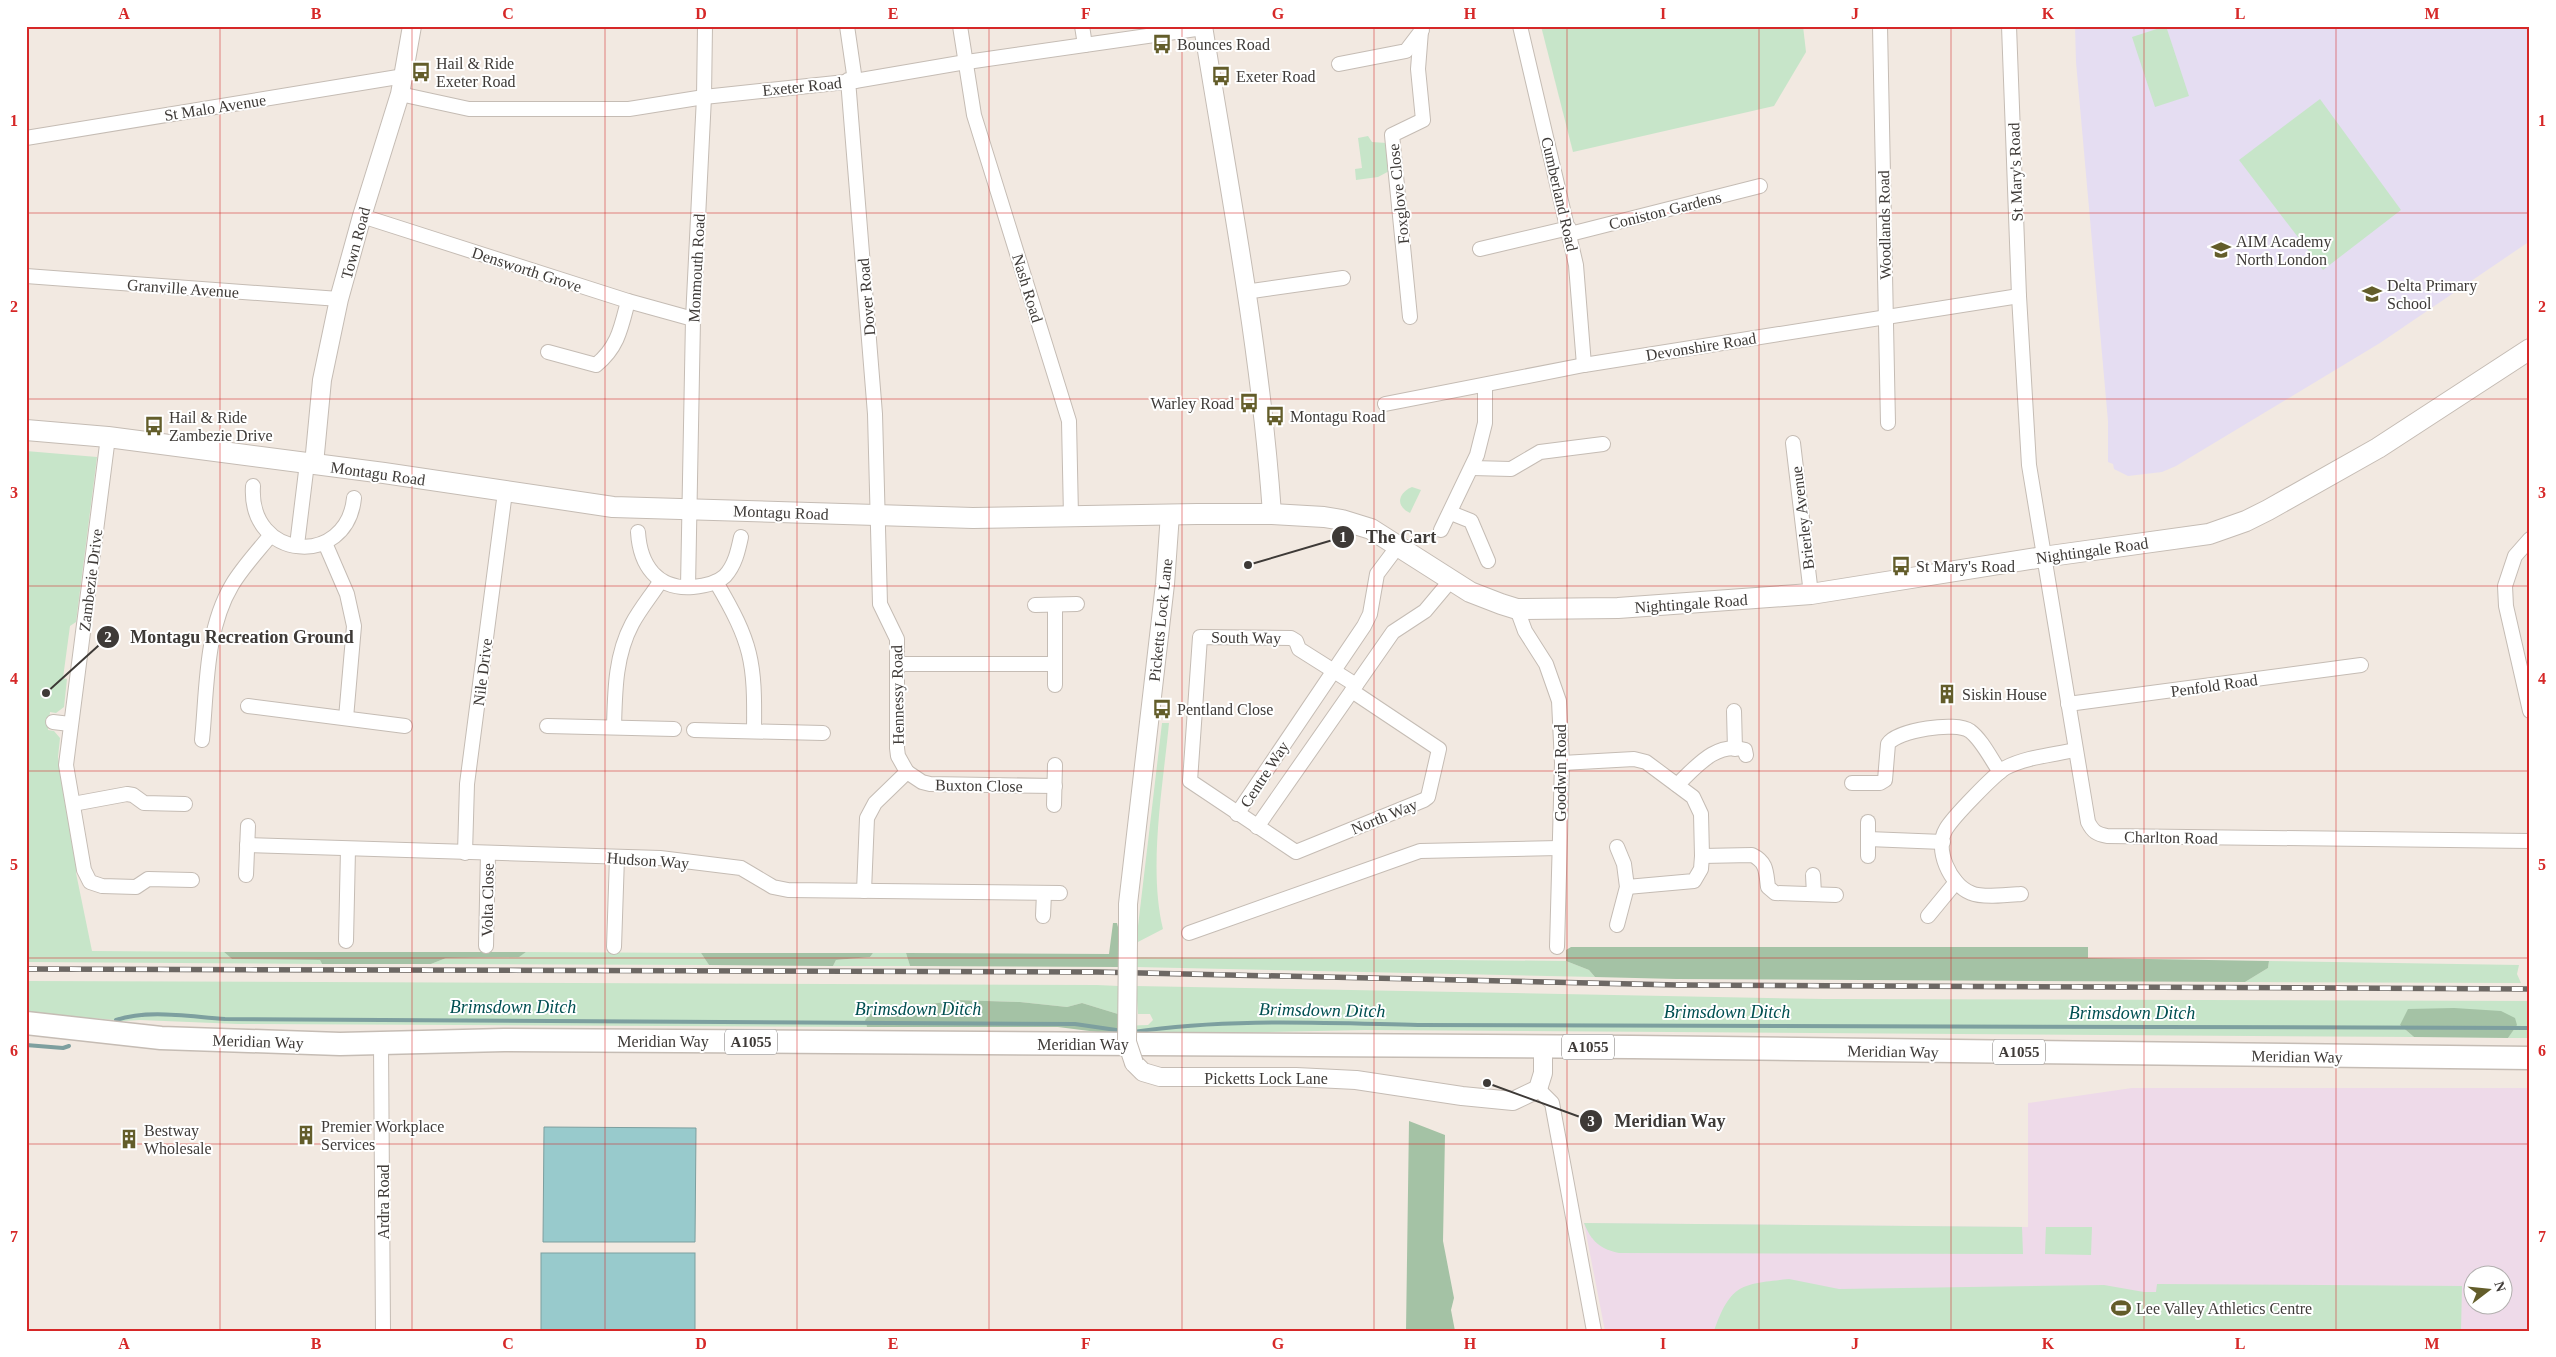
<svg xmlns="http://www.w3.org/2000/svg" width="2556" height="1357" font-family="'Times New Roman',serif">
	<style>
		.commercial { fill: #eedae9; fill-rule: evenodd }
		.education { fill: #e5ddf2 }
		.green { fill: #c7e5c9 }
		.forest { fill: #a4c2a5 }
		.water { fill: #98cacc; stroke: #7d9f9f }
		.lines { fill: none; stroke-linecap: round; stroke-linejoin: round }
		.stream { stroke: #7d9f9f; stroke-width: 4 }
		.minor-casing { stroke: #c5bcb4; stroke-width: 16 }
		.tertiary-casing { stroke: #c5bcb4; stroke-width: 20 }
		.secondary-casing { stroke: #c5bcb4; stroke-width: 22 }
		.primary-casing { stroke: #c5bcb4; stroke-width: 25 }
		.minor { stroke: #fff; stroke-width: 14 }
		.tertiary { stroke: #fff; stroke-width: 18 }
		.secondary { stroke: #fff; stroke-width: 20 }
		.primary { stroke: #fff; stroke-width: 22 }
		.rail-casing { stroke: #6d6864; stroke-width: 5.5 }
		.rail { stroke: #fff; stroke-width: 4; stroke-dasharray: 11; stroke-linecap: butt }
		.tertiary-bridge-casing { stroke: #c5bcb4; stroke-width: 20; stroke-linecap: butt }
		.tertiary-bridge { stroke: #fff; stroke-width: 18 }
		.grid { fill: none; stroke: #d62828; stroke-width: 1; stroke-opacity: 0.55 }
		.labels { text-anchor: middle; stroke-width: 4; stroke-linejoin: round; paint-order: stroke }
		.shield { fill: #fff; stroke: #787573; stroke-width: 1 }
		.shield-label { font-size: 15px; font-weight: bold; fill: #3e3a37 }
		.poi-label { font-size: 16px; fill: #3e3a37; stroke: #fff; text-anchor: start }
		.street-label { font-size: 16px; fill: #3e3a37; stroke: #fff }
		.water-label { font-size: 18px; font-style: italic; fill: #004f51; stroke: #fff }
		.leader { fill: none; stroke: #3e3a37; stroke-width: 2 }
		.callout-dot { fill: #3e3a37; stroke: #fff; stroke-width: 2 }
		.mark-label { font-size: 15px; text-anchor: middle; font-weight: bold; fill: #fff }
		.callout-label { font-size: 18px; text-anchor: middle; font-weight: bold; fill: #3e3a37; stroke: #fff; stroke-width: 4; stroke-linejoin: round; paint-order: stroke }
		.neatline { fill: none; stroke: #d62828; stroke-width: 2 }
		.grid-label { font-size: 16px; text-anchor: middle; font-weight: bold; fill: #d62828 }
	</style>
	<rect width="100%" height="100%" fill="#f2e9e1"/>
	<path class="commercial" d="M 2132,1088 L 2530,1088 L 2530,1331 L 1605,1331 L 1584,1223 L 2028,1227 L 2028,1103 ZM 2474,1274 L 2504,1274 L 2504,1304 L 2474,1304 Z"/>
	<polygon class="education" points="2075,26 2530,26 2530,241 2380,343 2176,466 2162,472 2128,476 2114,469 2113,464 2108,462 2108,421 2076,62"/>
	<g class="green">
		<polygon points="1541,26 1803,26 1806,52 1774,106 1573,152"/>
		<polygon points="2166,26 2189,96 2155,107 2132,37"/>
		<polygon points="2320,99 2401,210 2323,270 2239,160"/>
		<polygon points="1368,136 1372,142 1387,143 1393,169 1378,177 1356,180 1355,169 1362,168 1358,138"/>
		<polygon points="26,451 97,457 76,622 70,626 63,678 67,679 64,707 56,713 50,712 48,730 54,731 60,738 58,757 77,870 76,873 92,951 224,952 232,959 320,960 322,964 26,962"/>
		<path d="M 1412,487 L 1421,490 L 1410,513 C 1395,506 1398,493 1412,487 Z"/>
		<path d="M 1162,723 L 1169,723 C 1163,786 1148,868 1163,929 L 1136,943 Z"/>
		<polygon points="526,952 701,953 709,965 431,964 446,958 518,957"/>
		<polygon points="873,953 906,953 910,966 833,966 836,960 870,957"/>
		<polygon points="1136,957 1566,961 1589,970 1595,977 1136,967"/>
		<polygon points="2269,961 2519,965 2517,974 2521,983 2245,982 2268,968"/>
		<polygon points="26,981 1097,985 1119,986 1118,1014 1082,1003 1067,1007 1020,1002 956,1000 870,1014 865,1020 867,1027 238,1024 140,1020 124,1021 93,1018 92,1022 26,1015"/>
		<polygon points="1136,986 1824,999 2530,1001 2530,1038 2508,1038 2516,1025 2400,1025 2414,1037 1365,1030 1121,1035 1118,1026 1148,1025 1153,1020 1150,1014 1138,1014"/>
		<path d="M 1584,1223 L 2022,1227 L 2023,1254 L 1619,1253 C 1600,1249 1591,1241 1584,1223 Z"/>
		<polygon points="2046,1227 2092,1227 2091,1255 2045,1254"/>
		<path d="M 1789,1279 L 1839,1289 L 2104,1285 L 2144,1292 L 2156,1292 L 2157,1284 L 2462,1286 L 2461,1331 L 1714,1331 C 1731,1283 1742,1284 1789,1279 Z"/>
	</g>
	<g class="forest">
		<polygon points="1113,923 1117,923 1118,927 1119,967 910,966 906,953 1109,954"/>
		<polygon points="1571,947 2088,947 2088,958 2269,961 2268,968 2245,982 1676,979 1595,977 1589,970 1566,961 1566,950"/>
		<polygon points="224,952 526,952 519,957 446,958 431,964 322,964 320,960 232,959"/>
		<polygon points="701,953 873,953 870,957 836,960 833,966 709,965"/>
		<polygon points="956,1000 1020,1002 1067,1007 1082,1003 1118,1014 1121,1035 1058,1027 867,1027 865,1020 870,1014"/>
		<polygon points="2454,1008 2501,1011 2515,1018 2517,1025 2508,1038 2414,1037 2400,1025 2408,1009"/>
		<polygon points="1409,1121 1445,1135 1443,1241 1454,1298 1451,1310 1455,1331 1406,1331"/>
	</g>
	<g class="water">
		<polygon points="544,1127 696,1128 695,1242 543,1242"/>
		<rect x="541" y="1253" width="154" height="78"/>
	</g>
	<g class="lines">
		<g class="stream">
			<path d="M 116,1020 C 149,1009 191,1017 225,1019 L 1075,1024 L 1123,1031"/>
			<path d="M 1133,1032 C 1227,1018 1323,1023 1418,1025 L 2530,1028"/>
			<polyline points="26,1045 63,1048 69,1046"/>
		</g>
		<defs>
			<g id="minor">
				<polyline points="847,26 855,81"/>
				<polyline points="960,26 974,115 1069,421 1071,516"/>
				<polyline points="1082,26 1085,45"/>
				<polyline points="1520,26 1576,265 1584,365"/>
				<polyline points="1880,26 1888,423"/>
				<path d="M 2009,26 L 2019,296 L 2029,465 L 2088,822 C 2093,832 2097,834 2107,836 L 2530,841"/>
				<polyline points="1339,64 1406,51 1422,30"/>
				<polyline points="848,80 875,414 880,604 897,639 897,748 898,756 907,772 875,803 867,818 864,891"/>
				<polyline points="400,94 469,109 629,109 704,97 855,81 960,63 1203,28"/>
				<polyline points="26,138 404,76"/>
				<polyline points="362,216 628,301 693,319"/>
				<polyline points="1570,234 1760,186"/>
				<polyline points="1480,249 1569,228"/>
				<polyline points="26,276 339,299"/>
				<polyline points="1245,292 1343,278"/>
				<polyline points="1410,317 1392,135 1423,120 1418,69 1421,31"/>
				<path d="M 548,352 L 596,365 C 618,347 621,328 628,301"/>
				<polyline points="1385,404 1584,365 2019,296"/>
				<polyline points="108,437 66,765 84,870 90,882 102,886 136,887 148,879 192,880"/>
				<polyline points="1793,443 1811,594"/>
				<polyline points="1472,468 1511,469 1540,452 1603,444"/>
				<path d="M 253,486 C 248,561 347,568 354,498"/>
				<polyline points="1451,513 1471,521 1488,561"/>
				<polyline points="1441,530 1477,455 1485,423 1485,385"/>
				<path d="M 638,532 C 640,565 657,590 693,587 C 704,586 716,584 725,576 C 735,565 738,551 741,537"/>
				<polyline points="2530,539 2515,556 2505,586 2506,606 2530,711"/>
				<polyline points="325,543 347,594 354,626 346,718"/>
				<polyline points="297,545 307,463"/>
				<path d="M 716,582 C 752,643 755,661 754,731"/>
				<polyline points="688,587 693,319 704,97 705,26"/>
				<polyline points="1035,605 1077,604"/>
				<polyline points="1517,609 1525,631 1546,664 1559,701 1562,763 1557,947"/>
				<polyline points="897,664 1055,664"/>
				<polyline points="1055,685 1055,605"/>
				<polyline points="1352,691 1439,749 1428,797 1424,800 1296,852 1190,781 1200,637 1291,638 1296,641 1299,649 1356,685"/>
				<polyline points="2068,704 2361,665"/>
				<polyline points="248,706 405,726"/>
				<polyline points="1734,711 1735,749"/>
				<polyline points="53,722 70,724"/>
				<polyline points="547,726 674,729"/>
				<path d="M 614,727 C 615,692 615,656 632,624 C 640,609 651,596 660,582"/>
				<polyline points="694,730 823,733"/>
				<path d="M 202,740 C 207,690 205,630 232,585 C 242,568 257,552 270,536"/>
				<polyline points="1562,763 1634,759 1646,762 1693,797 1701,814 1702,856 1701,869 1694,881 1627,887"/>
				<polyline points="907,772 922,782 930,784 1055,786"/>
				<path d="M 1852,783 L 1880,783 L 1885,780 L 1888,744 C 1897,730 1956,721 1970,731 C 1982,740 1991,759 2000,772"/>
				<path d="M 1677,785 C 1696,767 1716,741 1745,750 L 1746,755"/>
				<polyline points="73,804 127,794 133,795 144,803 185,804"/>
				<polyline points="1054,805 1055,765"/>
				<polyline points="1237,814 1364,626 1370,614 1377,574 1398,546"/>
				<polyline points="1257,827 1393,632 1425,611 1451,580"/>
				<polyline points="1868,839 1943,842"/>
				<polyline points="247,845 660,858 741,868 773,887 788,890 1060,893"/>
				<polyline points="465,853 467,784 505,492"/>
				<path d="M 1702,856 L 1752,855 C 1767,862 1766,872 1768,887 L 1775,893 L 1836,895"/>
				<polyline points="1868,856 1868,822"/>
				<polyline points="246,875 248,826"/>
				<polyline points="1813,875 1814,894"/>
				<path d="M 2021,894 C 2009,895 1982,898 1971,893 C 1950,885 1934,849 1946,829 C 1953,817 1994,775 2005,768 C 2026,757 2052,755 2075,750"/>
				<polyline points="1043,916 1044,893"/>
				<polyline points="1928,916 1956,882"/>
				<polyline points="1617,925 1627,887 1624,864 1617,847"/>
				<polyline points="1189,933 1420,851 1559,848"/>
				<polyline points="346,941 348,849"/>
				<polyline points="486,946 488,853"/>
				<polyline points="614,947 617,857"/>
				<polyline points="381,1044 383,1331"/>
				<polyline points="1538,1089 1552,1103 1594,1331"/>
			</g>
			<g id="tertiary">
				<path d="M 1203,26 C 1229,188 1261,351 1272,514"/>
				<polyline points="314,464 322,380 339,299 362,216 400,94 412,26"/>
				<polyline points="1128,940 1128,904 1165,584 1170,514"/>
				<polyline points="1134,1063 1143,1072 1160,1077 1296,1077 1356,1080 1462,1096 1513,1101 1538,1089 1543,1073 1543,1048"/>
			</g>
			<polyline id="secondary" points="26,430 108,437 384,473 613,507 973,518 1197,514 1272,514 1324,517 1342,520 1371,529 1470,592 1501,604 1517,609 1618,608 1811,594 2043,557 2209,534 2246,521 2268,510 2378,448 2530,349"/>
			<polyline id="primary" points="26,1023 161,1038 340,1044 504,1040 1632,1047 2530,1058"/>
		</defs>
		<use href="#minor" class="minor-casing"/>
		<use href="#tertiary" class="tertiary-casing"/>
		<use href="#secondary" class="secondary-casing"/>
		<use href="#primary" class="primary-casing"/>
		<use href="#minor" class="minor"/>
		<use href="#tertiary" class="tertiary"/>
		<use href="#secondary" class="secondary"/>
		<use href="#primary" class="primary"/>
		<defs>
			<polyline id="rail" points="26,969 1098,972 1677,985 2530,989"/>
		</defs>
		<use href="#rail" class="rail-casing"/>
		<use href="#rail" class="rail"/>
		<defs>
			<polyline id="tertiary-bridge" points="1128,940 1127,1042 1134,1063"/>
		</defs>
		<use href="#tertiary-bridge" class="tertiary-bridge-casing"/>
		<use href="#tertiary-bridge" class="tertiary-bridge"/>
	</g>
	<path class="grid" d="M 220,26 L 220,1331M 412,26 L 412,1331M 605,26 L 605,1331M 797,26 L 797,1331M 989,26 L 989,1331M 1182,26 L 1182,1331M 1374,26 L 1374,1331M 1567,26 L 1567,1331M 1759,26 L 1759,1331M 1951,26 L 1951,1331M 2144,26 L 2144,1331M 2336,26 L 2336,1331M 26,213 L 2530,213M 26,399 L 2530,399M 26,586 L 2530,586M 26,771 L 2530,771M 26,958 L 2530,958M 26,1144 L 2530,1144"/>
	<defs>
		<symbol id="bus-bare" viewBox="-9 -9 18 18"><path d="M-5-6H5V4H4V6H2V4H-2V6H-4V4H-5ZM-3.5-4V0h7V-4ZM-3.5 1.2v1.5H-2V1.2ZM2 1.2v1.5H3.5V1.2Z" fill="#635d2a" stroke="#fff" stroke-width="2.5" paint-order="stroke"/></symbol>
		<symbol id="school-bare" viewBox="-9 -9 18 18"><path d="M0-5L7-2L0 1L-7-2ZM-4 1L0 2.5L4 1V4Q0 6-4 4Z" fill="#635d2a" stroke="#fff" stroke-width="2.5" paint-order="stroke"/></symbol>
		<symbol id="building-bare" viewBox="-9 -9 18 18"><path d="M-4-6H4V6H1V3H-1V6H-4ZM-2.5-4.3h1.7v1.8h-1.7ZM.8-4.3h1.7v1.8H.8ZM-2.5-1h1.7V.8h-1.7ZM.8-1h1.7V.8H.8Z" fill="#635d2a" stroke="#fff" stroke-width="2.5" paint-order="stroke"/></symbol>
		<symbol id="stadium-bare" viewBox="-9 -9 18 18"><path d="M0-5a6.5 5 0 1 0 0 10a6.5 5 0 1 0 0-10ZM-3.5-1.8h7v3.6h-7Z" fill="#635d2a" stroke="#fff" stroke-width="2.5" paint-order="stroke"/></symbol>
	</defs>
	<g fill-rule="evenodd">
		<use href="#bus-bare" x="1148" y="30" width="28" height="28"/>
		<use href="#bus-bare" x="407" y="58" width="28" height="28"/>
		<use href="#bus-bare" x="1207" y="62" width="28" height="28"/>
		<use href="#school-bare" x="2207" y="236" width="28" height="28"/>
		<use href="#school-bare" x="2358" y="280" width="28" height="28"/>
		<use href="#bus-bare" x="1235" y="389" width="28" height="28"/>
		<use href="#bus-bare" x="1261" y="402" width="28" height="28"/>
		<use href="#bus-bare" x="140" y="412" width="28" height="28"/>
		<use href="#bus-bare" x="1887" y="552" width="28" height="28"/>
		<use href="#building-bare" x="1933" y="680" width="28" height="28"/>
		<use href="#bus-bare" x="1148" y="695" width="28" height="28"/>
		<use href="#building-bare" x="292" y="1121" width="28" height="28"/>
		<use href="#building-bare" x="115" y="1125" width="28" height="28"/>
		<use href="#stadium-bare" x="2107" y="1294" width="28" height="28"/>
	</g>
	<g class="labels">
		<g class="shield">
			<rect x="725" y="1029.5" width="52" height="25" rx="4"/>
			<rect x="1562" y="1034.5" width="52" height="25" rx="4"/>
			<rect x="1993" y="1039.5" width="52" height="25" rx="4"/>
		</g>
		<g class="shield-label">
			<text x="751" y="1047">A1055</text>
			<text x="1588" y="1052">A1055</text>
			<text x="2019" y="1057">A1055</text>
		</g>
		<g class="poi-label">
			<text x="1177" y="50">Bounces Road</text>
			<text x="436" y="69">Hail &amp; Ride<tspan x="436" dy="18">Exeter Road</tspan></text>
			<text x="1236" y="82">Exeter Road</text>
			<text x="2236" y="247">AIM Academy<tspan x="2236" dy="18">North London</tspan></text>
			<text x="2387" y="291">Delta Primary<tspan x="2387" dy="18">School</tspan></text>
			<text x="1234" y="409" text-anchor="end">Warley Road</text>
			<text x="1290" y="422">Montagu Road</text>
			<text x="169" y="423">Hail &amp; Ride<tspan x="169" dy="18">Zambezie Drive</tspan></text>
			<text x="1916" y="572">St Mary's Road</text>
			<text x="1962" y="700">Siskin House</text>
			<text x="1177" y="715">Pentland Close</text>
			<text x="321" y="1132">Premier Workplace<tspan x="321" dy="18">Services</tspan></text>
			<text x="144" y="1136">Bestway<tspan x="144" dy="18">Wholesale</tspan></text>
			<text x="2136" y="1314">Lee Valley Athletics Centre</text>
		</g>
		<g class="street-label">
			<text transform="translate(802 86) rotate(-6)" y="6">Exeter Road</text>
			<text transform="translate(215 107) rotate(-9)" y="6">St Malo Avenue</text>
			<text transform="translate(2015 172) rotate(-92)" y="6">St Mary's Road</text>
			<text transform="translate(1398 194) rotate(-96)" y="6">Foxglove Close</text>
			<text transform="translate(1560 194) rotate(77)" y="6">Cumberland Road</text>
			<text transform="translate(1665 210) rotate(-14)" y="6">Coniston Gardens</text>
			<text transform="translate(1884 225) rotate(-91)" y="6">Woodlands Road</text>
			<text transform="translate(355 243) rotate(-75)" y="6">Town Road</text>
			<text transform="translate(696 268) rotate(-87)" y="6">Monmouth Road</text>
			<text transform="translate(527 269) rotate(18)" y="6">Densworth Grove</text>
			<text transform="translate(183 288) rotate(4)" y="6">Granville Avenue</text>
			<text transform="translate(1028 288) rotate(73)" y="6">Nash Road</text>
			<text transform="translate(866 297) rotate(-95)" y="6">Dover Road</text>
			<text transform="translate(1701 346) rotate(-9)" y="6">Devonshire Road</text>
			<text transform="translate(378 473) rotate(8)" y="6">Montagu Road</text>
			<text transform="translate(781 512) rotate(2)" y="6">Montagu Road</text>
			<text transform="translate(1802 518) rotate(-97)" y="6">Brierley Avenue</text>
			<text transform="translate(2092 550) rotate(-8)" y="6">Nightingale Road</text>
			<text transform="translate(90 580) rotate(-83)" y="6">Zambezie Drive</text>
			<text transform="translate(1691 603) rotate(-4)" y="6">Nightingale Road</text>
			<text transform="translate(1160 620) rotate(-84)" y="6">Picketts Lock Lane</text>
			<text transform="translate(1246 637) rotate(1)" y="6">South Way</text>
			<text transform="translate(482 672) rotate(-83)" y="6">Nile Drive</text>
			<text transform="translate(2214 685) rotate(-8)" y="6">Penfold Road</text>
			<text transform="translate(897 695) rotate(-91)" y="6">Hennessy Road</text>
			<text transform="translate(1560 773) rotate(-90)" y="6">Goodwin Road</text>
			<text transform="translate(1264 774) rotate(-57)" y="6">Centre Way</text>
			<text transform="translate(979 785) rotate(1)" y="6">Buxton Close</text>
			<text transform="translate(1384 816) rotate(-22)" y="6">North Way</text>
			<text transform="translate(2171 837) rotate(1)" y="6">Charlton Road</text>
			<text transform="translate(648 860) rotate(4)" y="6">Hudson Way</text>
			<text transform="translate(487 900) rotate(-89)" y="6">Volta Close</text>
			<text transform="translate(258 1041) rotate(2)" y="6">Meridian Way</text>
			<text x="663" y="1047">Meridian Way</text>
			<text x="1083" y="1050">Meridian Way</text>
			<text transform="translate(1893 1051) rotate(1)" y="6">Meridian Way</text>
			<text transform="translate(2297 1056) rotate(1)" y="6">Meridian Way</text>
			<text x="1266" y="1084">Picketts Lock Lane</text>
			<text transform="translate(383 1202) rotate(-90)" y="6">Ardra Road</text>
		</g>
		<g class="water-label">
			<text x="513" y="1013">Brimsdown Ditch</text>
			<text x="918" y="1015">Brimsdown Ditch</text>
			<text transform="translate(1322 1010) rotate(1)" y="6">Brimsdown Ditch</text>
			<text x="1727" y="1018">Brimsdown Ditch</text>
			<text x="2132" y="1019">Brimsdown Ditch</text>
		</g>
	</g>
	<path class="leader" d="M1248 565L1343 537M46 693L108 637M1487 1083L1591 1121"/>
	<g class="callout-dot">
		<circle cx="1248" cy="565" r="5"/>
		<circle cx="46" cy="693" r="5"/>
		<circle cx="1487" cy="1083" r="5"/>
		<circle cx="1343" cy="537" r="12"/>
		<circle cx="108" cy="637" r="12"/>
		<circle cx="1591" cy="1121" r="12"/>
	</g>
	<g class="mark-label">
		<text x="1343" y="542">1</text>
		<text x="108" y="642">2</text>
		<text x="1591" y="1126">3</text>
	</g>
	<g class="callout-label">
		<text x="1401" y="543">The Cart</text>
		<text x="242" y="643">Montagu Recreation Ground</text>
		<text x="1670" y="1127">Meridian Way</text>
	</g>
	<rect width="2556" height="1357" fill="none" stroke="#ffffff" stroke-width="55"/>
	<g transform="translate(2488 1290) rotate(74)"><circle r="24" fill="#ffffff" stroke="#b2b0af"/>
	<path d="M0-4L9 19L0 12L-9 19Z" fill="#635d2a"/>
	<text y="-8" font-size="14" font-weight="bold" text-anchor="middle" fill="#3e3a37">N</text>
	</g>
	<rect x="28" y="28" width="2500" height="1302" class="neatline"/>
	<g class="grid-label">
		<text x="124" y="19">A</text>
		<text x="316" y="19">B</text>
		<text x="508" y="19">C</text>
		<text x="701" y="19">D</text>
		<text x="893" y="19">E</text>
		<text x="1086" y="19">F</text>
		<text x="1278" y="19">G</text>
		<text x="1470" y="19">H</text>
		<text x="1663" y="19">I</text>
		<text x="1855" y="19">J</text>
		<text x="2048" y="19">K</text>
		<text x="2240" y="19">L</text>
		<text x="2432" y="19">M</text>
		<text x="14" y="126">1</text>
		<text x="2542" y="126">1</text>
		<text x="14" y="312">2</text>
		<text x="2542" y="312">2</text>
		<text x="14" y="498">3</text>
		<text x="2542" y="498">3</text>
		<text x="14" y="684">4</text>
		<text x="2542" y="684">4</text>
		<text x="14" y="870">5</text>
		<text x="2542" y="870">5</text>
		<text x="14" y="1056">6</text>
		<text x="2542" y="1056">6</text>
		<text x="14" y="1242">7</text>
		<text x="2542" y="1242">7</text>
		<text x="124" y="1349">A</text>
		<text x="316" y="1349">B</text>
		<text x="508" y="1349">C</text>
		<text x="701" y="1349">D</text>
		<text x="893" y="1349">E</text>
		<text x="1086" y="1349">F</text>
		<text x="1278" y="1349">G</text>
		<text x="1470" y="1349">H</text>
		<text x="1663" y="1349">I</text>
		<text x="1855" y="1349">J</text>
		<text x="2048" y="1349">K</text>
		<text x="2240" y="1349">L</text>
		<text x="2432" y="1349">M</text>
	</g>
</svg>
